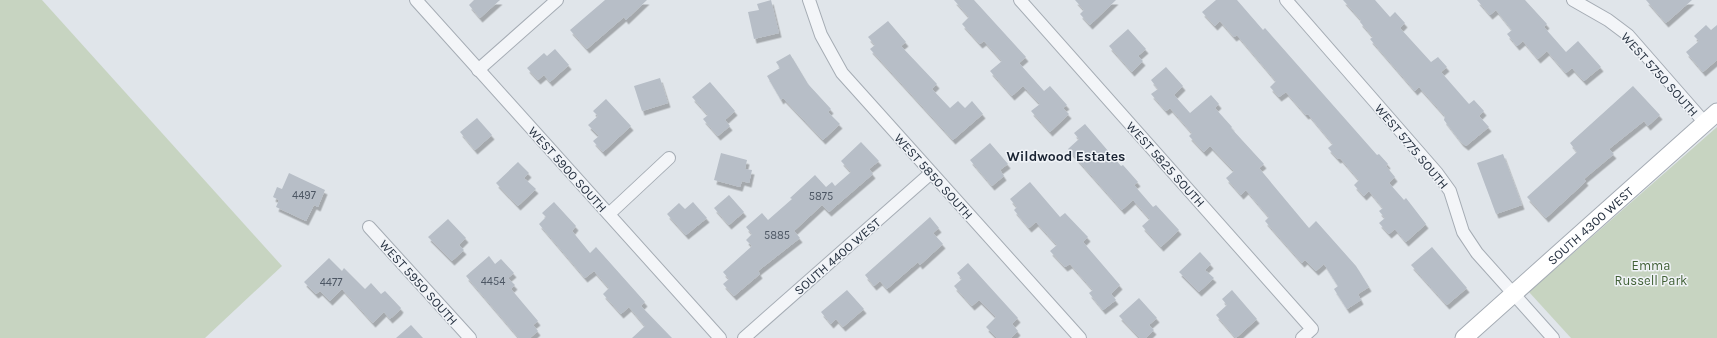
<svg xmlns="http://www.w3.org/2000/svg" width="1717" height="338" font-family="Karla,sans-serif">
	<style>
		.green { fill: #c7d4c1 }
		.building { fill: #b7bec7; filter: url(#shadow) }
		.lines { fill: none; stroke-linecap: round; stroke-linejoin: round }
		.street-casing { stroke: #a5acb4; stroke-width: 14 }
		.secondary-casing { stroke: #a5acb4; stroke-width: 19 }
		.street { stroke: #f3f5f8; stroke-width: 12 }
		.secondary { stroke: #fff; stroke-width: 17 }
		.labels { text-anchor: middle; stroke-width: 3; stroke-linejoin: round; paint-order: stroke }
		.number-label { font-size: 11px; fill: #4c5663 }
		.street-label { font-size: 13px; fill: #283342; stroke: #f0f3f7 }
		.park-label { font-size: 13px; fill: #3f5f34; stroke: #f0f3f7 }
		.neighbourhood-label { font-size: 14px; font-weight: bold; fill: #1a2433; stroke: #f0f3f7 }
	</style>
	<defs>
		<filter id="shadow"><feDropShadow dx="2.5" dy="4.5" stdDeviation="0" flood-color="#0004"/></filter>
	</defs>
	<rect width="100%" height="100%" fill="#e0e5ea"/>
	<g class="green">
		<polygon points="0,0 42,0 282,266 205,338 0,338"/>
		<polygon points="1717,127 1717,338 1571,338 1529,292"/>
	</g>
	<g class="building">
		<polygon points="474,0 500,0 480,18 469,5"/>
		<polygon points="605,0 647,0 626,20 624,17 587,49 570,30"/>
		<polygon points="771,0 779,33 754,39 748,12 759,10 757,4"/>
		<polygon points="954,0 974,0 1026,57 1019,63 1044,91 1050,86 1067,105 1063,108 1069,114 1050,132 1031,111 1040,104 1023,86 1012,96 990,71 1002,61 984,41 980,44 962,24 969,17"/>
		<polygon points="1075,0 1116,0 1090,25 1080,14 1084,10"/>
		<polygon points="1216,0 1237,0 1263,30 1265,28 1377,155 1379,154 1388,164 1386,166 1395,177 1389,183 1404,200 1406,198 1426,224 1406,242 1395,229 1389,234 1379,223 1385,218 1379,211 1383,208 1369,191 1364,196 1354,185 1359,180 1340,158 1338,159 1328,148 1333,144 1308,114 1306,115 1286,92 1279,97 1270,87 1276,81 1237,35 1234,37 1220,21 1215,26 1202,12"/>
		<polygon points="1343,0 1375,0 1390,17 1395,12 1405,23 1400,28 1431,62 1438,57 1447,67 1441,72 1469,104 1474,100 1484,111 1479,116 1489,127 1466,146 1461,142 1444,120 1445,116 1419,87 1415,91 1370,39 1373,37 1360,22 1361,20"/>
		<polygon points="1477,0 1525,0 1547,24 1544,27 1566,52 1578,41 1601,67 1584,81 1572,68 1566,73 1547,51 1538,59 1523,41 1517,46 1507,34 1512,30 1496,10 1490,15"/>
		<polygon points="1646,0 1692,0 1666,23"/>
		<polygon points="888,21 906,42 901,46 937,84 932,89 950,108 958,101 965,108 972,101 983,114 953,140 870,49 875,45 868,37"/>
		<polygon points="1706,25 1711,30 1717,25 1717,60 1703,72 1686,52 1699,41 1694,36"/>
		<polygon points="1128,29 1146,49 1138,56 1143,61 1132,72 1109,46"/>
		<polygon points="555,49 569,65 550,82 544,75 538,80 527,68 544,53 547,56"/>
		<polygon points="790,54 808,84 831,109 828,112 840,124 823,140 783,98 781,100 767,76 780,68 776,62"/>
		<polygon points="1166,67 1183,86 1174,95 1190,113 1211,95 1219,104 1215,108 1232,127 1231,128 1264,164 1259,168 1309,228 1316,221 1356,266 1369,287 1358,294 1361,300 1347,309 1334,289 1338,286 1324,264 1316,271 1305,260 1302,263 1265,221 1269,217 1246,190 1241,195 1226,178 1234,171 1210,146 1204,152 1189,136 1192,133 1170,108 1166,111 1151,94 1158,89 1151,80"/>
		<polygon points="660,78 668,103 642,111 634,86"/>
		<polygon points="710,82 735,111 725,120 730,126 718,136 703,119 708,115 692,97"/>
		<polygon points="1633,86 1660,115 1648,126 1644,121 1609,149 1614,154 1584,179 1586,181 1582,185 1546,218 1527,197 1577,152 1570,143"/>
		<polygon points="606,99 631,126 603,152 593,141 599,136 588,125 598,116 593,111"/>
		<polygon points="477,118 492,135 475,150 460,132"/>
		<polygon points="1085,124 1121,166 1123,165 1138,182 1134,185 1153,207 1156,205 1179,230 1161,247 1142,226 1150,219 1133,200 1122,210 1068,149 1079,139 1074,133"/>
		<polygon points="861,142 879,161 869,169 873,174 829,212 822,205 794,231 800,238 758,271 760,274 734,296 723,284 729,279 723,272 752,246 746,240 752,234 746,227 762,213 768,220 792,199 790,198 815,175 826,187 832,182 835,186 851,172 841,161"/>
		<polygon points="990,143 1008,164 1000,170 1004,176 992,186 970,160"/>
		<polygon points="721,153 747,160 745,169 752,170 749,183 742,181 740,187 714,180"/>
		<polygon points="1503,154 1522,205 1496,214 1477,163"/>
		<polygon points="518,162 529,173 524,178 536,189 518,206 496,183"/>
		<polygon points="289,173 325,190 318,207 314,205 306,221 276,207 279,200 273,197 277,187 282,189"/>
		<polygon points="1030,182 1060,217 1065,213 1088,237 1083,242 1120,285 1111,294 1116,300 1103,310 1089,293 1093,290 1070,264 1065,267 1050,251 1057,245 1036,222 1029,228 1014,210 1017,207 1010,199"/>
		<polygon points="729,195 744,212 729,225 714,208"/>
		<polygon points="554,202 576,226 572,231 590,253 596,247 645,302 641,306 672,338 632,338 645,326 629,307 621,314 603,294 609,288 594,271 585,278 539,224 546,217 542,213"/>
		<polygon points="693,202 707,218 686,235 667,214 679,203 685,209"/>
		<polygon points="930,217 939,228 933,233 943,244 920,265 918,262 887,289 880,281 874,286 865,275"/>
		<polygon points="448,219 466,238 459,245 464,250 452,261 428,237"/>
		<polygon points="1432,247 1467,288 1447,305 1411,265"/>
		<polygon points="1200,252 1211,264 1205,270 1214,278 1199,292 1179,272"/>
		<polygon points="489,256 495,264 501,259 514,273 508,278 515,285 511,289 538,321 533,325 538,331 530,338 519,338 466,276"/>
		<polygon points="329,258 342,271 344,268 365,289 371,283 381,294 385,291 401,308 399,311 390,319 384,312 373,323 342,289 330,301 320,291 316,294 304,282"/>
		<polygon points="968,263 1018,318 1012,324 1018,331 1011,338 997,338 986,327 996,317 979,300 972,306 954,286 962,279 957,273"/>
		<polygon points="847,290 864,309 843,327 836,319 831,324 821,312"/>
		<polygon points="1232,290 1257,319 1236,338 1216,315 1227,305 1222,299"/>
		<polygon points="1139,298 1157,318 1149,325 1154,330 1146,338 1140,338 1119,316"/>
		<polygon points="411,325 423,338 396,338"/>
	</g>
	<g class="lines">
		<defs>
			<g id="street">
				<polyline points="416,0 720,338"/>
				<polyline points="809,0 821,35 842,73 1080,338"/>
				<polyline points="1020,0 1312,329 1302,338"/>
				<polyline points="1286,0 1437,173 1450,191 1463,232 1477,253 1553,338"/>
				<polyline points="1573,0 1608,20 1628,35 1705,123"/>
				<polyline points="478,70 557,0"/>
				<polyline points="609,214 669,158"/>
				<polyline points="369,227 470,338"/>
				<polyline points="744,338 931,173"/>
			</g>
			<g id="secondary">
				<path id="s1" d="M 1464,338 L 1717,112"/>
			</g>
		</defs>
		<use href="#street" class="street-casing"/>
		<use href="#secondary" class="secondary-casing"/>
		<use href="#street" class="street"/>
		<use href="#secondary" class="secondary"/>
	</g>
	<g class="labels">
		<g class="number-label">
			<text x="304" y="199">4497</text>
			<text x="821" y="200">5875</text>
			<text x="777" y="239">5885</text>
			<text x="493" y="285">4454</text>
			<text x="331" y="286">4477</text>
		</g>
		<g class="street-label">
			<text transform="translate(1660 74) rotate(48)" y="5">WEST 5750 SOUTH</text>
			<text transform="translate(1412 146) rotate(50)" y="5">WEST 5775 SOUTH</text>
			<text transform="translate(1166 164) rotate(48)" y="5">WEST 5825 SOUTH</text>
			<text transform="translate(568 169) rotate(48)" y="5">WEST 5900 SOUTH</text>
			<text transform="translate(934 176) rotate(48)" y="5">WEST 5850 SOUTH</text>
			<text dy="5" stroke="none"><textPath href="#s1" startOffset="169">SOUTH 4300 WEST</textPath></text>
			<text transform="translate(837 256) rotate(-41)" y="5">SOUTH 4400 WEST</text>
			<text transform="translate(419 282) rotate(48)" y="5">WEST 5950 SOUTH</text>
		</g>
		<g class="park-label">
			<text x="1651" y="270">Emma<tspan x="1651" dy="15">Russell Park</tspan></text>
		</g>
		<g class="neighbourhood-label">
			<text x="1066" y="161">Wildwood Estates</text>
		</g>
	</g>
</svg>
